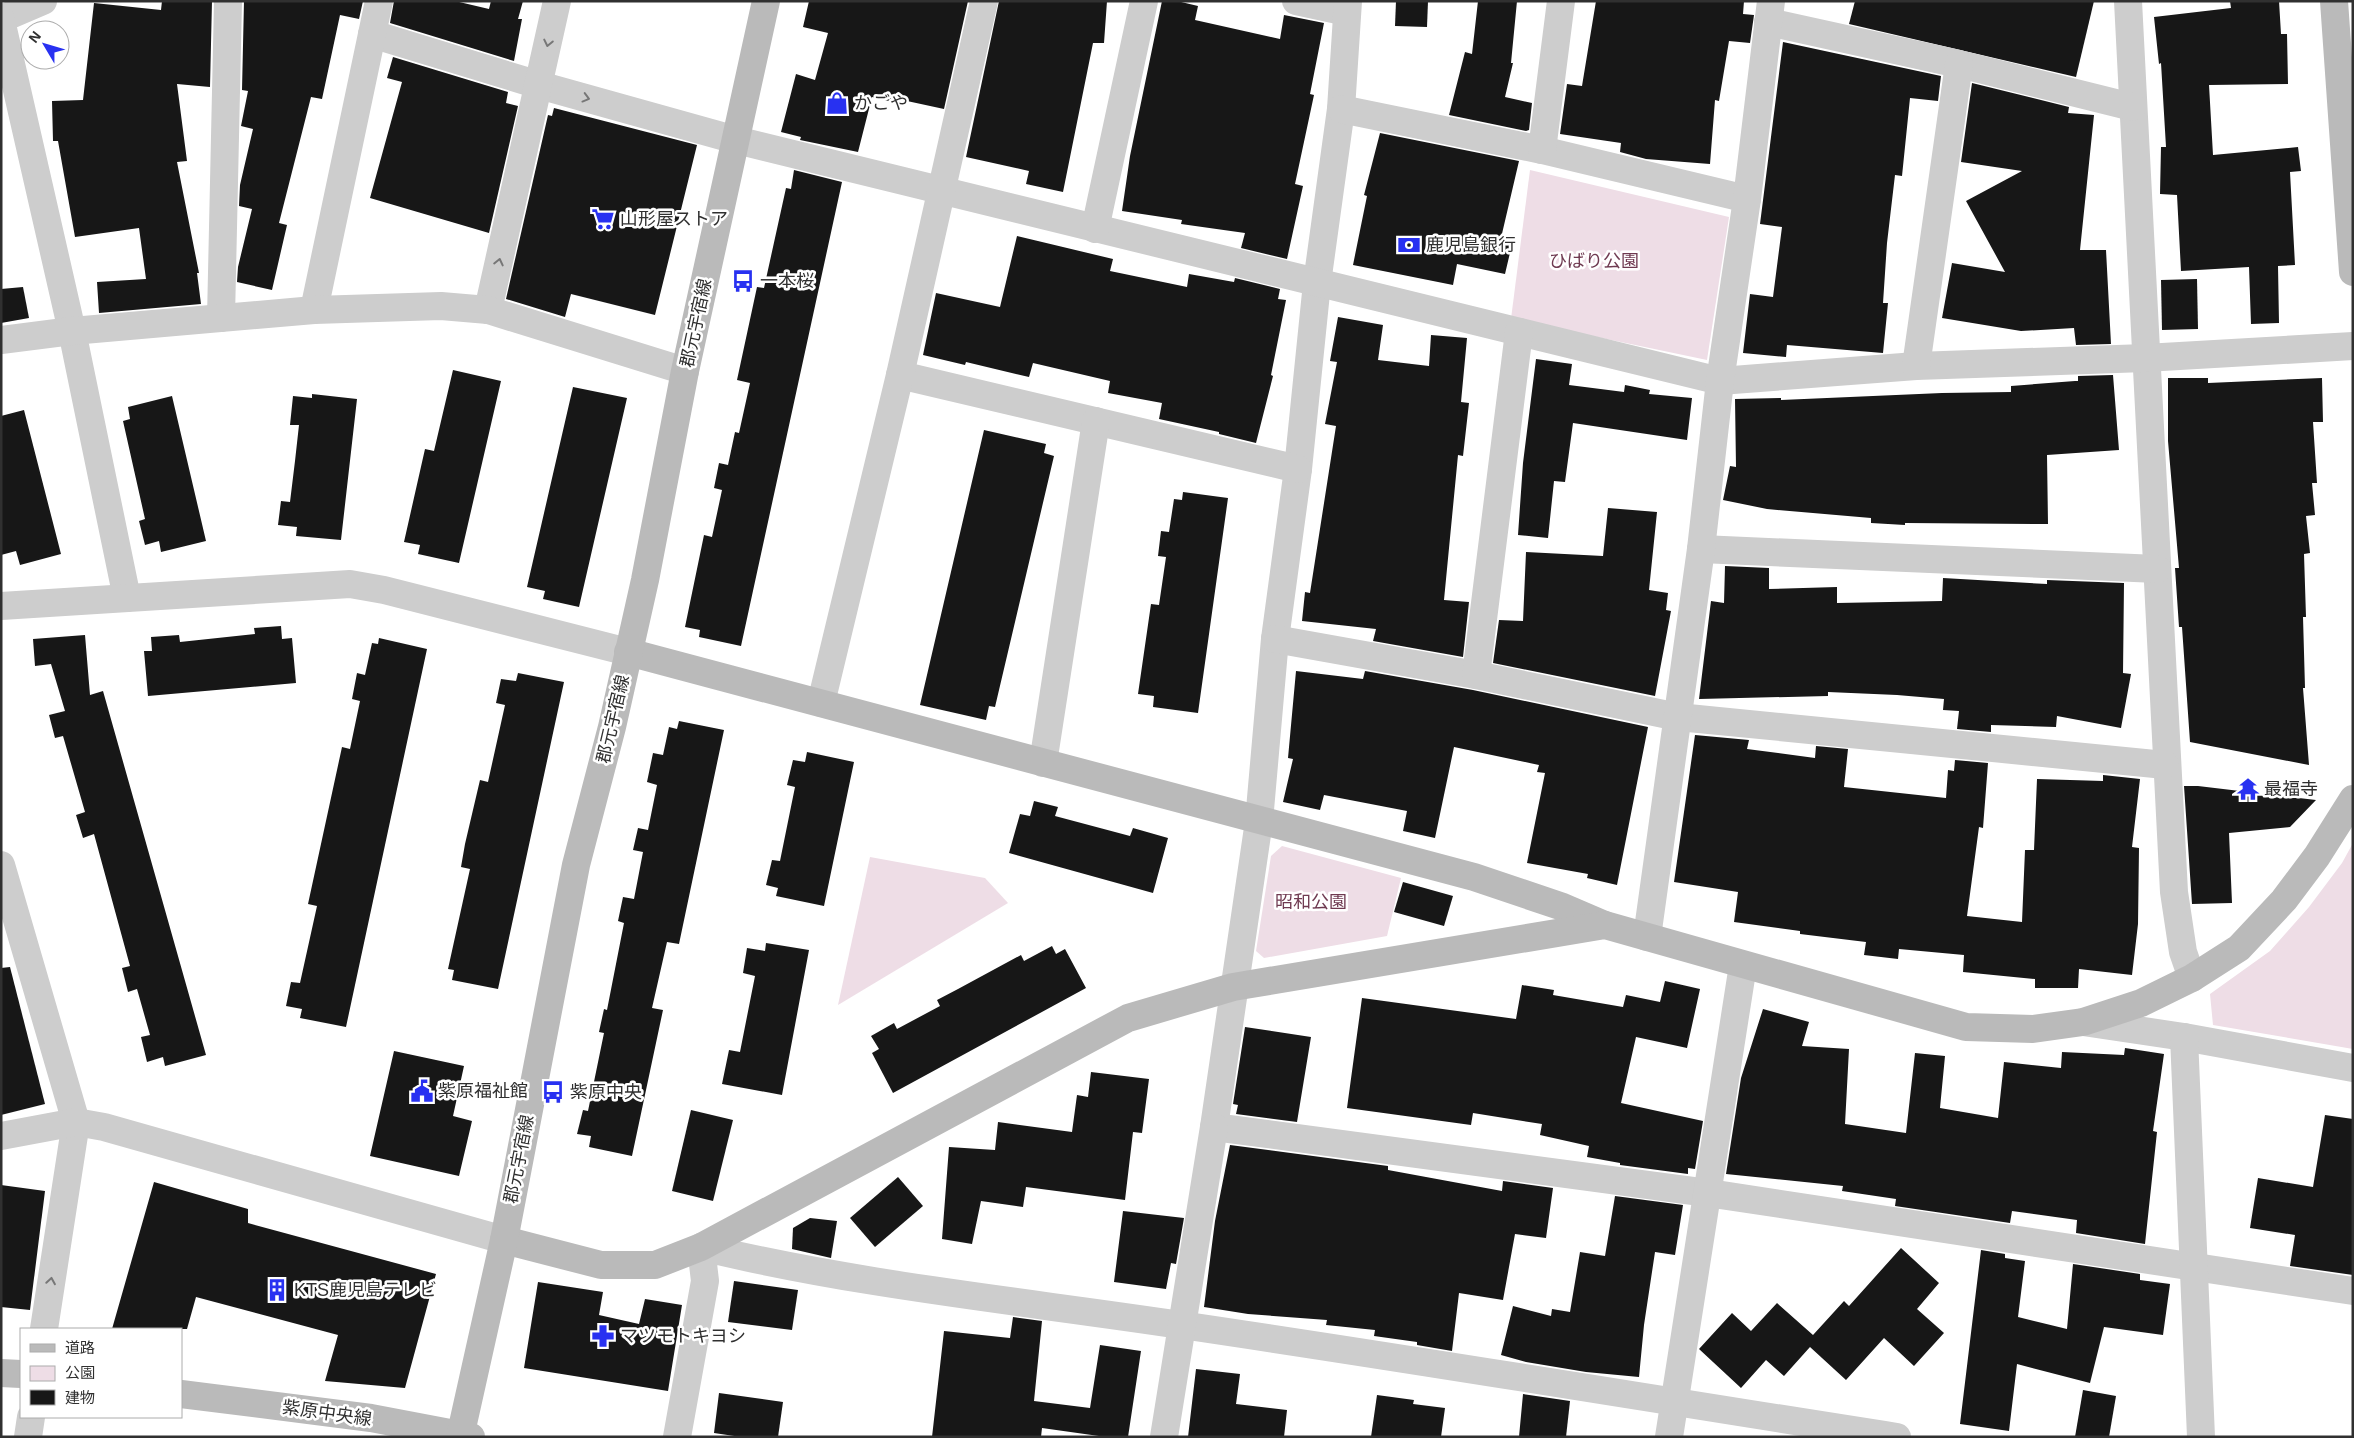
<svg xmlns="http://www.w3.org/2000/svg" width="2354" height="1438" font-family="Helvetica,'Noto Sans JP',sans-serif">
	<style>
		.green { fill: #eedde6 }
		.building { fill: #171717 }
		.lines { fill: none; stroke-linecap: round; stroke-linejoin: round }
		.street { stroke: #cdcdcd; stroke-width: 28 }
		.secondary { stroke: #bababa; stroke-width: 28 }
		.oneway { stroke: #777 }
		.labels { text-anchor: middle; stroke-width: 5; stroke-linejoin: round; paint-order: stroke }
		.poi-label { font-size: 18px; fill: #303030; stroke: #fff; text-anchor: start }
		.park-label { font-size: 18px; fill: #6f3a51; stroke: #fff }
		.street-label { font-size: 18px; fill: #303030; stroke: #fff }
	</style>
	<rect width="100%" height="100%" fill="#fff"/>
	<g class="green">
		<polygon points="1530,170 1729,217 1707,360 1511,319"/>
		<polygon points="2353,843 2353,1049 2213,1025 2210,994 2270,951 2309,907 2342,863"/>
		<polygon points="1282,846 1401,878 1387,936 1264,958 1256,951 1271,856"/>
		<polygon points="870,857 985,878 1008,903 838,1005"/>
	</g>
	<g class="building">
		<polygon points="162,1 212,1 210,87 177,84 187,161 177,162 199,273 197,273 201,304 99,313 97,282 146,279 139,228 75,237 58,141 53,141 52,101 83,100 94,3 161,10"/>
		<polygon points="244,1 363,1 359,19 340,15 322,99 311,97 279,223 287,225 272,290 237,282 238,267 252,209 239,206 240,185 253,129 241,126 248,91 242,90"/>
		<polygon points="394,1 455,1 489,9 491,1 523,1 518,19 522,19 514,61 390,23"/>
		<polygon points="809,1 968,1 944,109 907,101 906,105 872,97 858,152 800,140 801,137 781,132 796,74 815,80 828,33 803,27"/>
		<polygon points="999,1 1107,1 1104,43 1093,43 1063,192 1026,184 1029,171 966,157"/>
		<polygon points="1162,1 1177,1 1198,6 1195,20 1280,39 1284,15 1324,23 1310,94 1314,95 1295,184 1303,186 1287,259 1241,248 1245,233 1181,224 1182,220 1122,211 1130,156"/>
		<polygon points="1396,1 1428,1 1427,27 1395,26"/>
		<polygon points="1478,1 1517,1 1511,63 1513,63 1505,97 1532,103 1529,130 1526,131 1449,115 1465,52 1472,54"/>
		<polygon points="1596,1 1744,1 1743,14 1754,15 1750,43 1729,41 1719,101 1715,100 1710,164 1646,159 1620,152 1621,143 1560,134 1567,84 1582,86"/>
		<polygon points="1855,1 2094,1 2076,77 1849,24"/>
		<polygon points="2230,1 2279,1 2281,34 2287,34 2288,84 2209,85 2213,155 2298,147 2301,171 2290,172 2295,265 2278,266 2279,323 2251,324 2249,267 2181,271 2177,195 2160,194 2161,147 2166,147 2161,63 2159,64 2154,17 2231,8"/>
		<polygon points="1783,42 1941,76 1938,101 1910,98 1902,176 1895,175 1887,243 1883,303 1888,303 1883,353 1787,345 1786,357 1743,353 1750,294 1773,297 1782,227 1760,224"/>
		<polygon points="393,57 508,92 506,103 518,106 489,233 370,198 402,82 387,78"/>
		<polygon points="1972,83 2069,107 2068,113 2094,115 2080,250 2106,250 2111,344 2076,345 2074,328 2021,331 1942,318 1952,263 2005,272 1966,201 2022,171 1961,162"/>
		<polygon points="554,108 697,145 655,315 571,294 565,317 506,299 548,115 552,116"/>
		<polygon points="1380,133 1519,161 1501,238 1513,240 1505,274 1457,264 1453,285 1353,265 1367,196 1364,195"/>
		<polygon points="794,170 842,182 741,646 699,637 700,630 685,627 704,535 712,537 722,490 714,488 719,463 728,465 735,432 739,433 750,383 737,380 757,287 764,288 786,188 791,189"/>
		<polygon points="1017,236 1113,259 1110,271 1187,287 1189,274 1234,282 1235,278 1280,289 1278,299 1286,300 1271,375 1273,376 1256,443 1219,434 1219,432 1159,419 1162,403 1108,393 1110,381 1033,363 1029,377 966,362 965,365 923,355 936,293 1000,307"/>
		<polygon points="2197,279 2198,329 2162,330 2161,280"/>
		<polygon points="23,287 29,318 1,323 1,289"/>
		<polygon points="1338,317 1383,325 1378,360 1429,366 1431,335 1467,338 1461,402 1469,403 1463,456 1458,455 1444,600 1469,602 1463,657 1373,641 1376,629 1302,621 1305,592 1310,593 1336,426 1325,424 1337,362 1330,361"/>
		<polygon points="1536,359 1572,364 1569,385 1624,392 1625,385 1650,390 1649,394 1692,398 1687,440 1573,423 1565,482 1554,481 1548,538 1518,535 1523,463"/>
		<polygon points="453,370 501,381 459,563 418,554 420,545 404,542 425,449 434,451"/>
		<polygon points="2113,375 2119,450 2047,455 2048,524 1905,523 1905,525 1871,523 1871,518 1767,509 1723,500 1730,466 1736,467 1735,399 1781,398 1781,400 1942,393 2011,392 2011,386 2075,381 2078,381 2078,376"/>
		<polygon points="2168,378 2208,378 2208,383 2322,378 2323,422 2313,422 2317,483 2312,483 2315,515 2306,516 2310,553 2304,554 2306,617 2303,617 2305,688 2303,688 2309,765 2190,742 2182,627 2179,627 2175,568 2179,568 2168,441"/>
		<polygon points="573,387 627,398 579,607 543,599 545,591 527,587"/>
		<polygon points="312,394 357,399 341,540 296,536 297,527 278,525 281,501 290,502 295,461 299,425 290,425 293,396 312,398"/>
		<polygon points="172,396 206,541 161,552 159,541 145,545 139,521 145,519 123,421 130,419 128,407"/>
		<polygon points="24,410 61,554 20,565 16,551 1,555 1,416"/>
		<polygon points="984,430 1046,444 1044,453 1054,456 995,707 989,706 986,720 920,705"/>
		<polygon points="1183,492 1228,498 1198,713 1153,707 1154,696 1138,694 1151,604 1159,605 1166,557 1158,556 1161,531 1169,532 1174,499 1182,500"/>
		<polygon points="1608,508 1657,512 1649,590 1668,593 1666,610 1671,611 1655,696 1493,663 1499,620 1523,621 1526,552 1603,556"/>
		<polygon points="1725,566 1769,568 1769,589 1837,587 1837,603 1942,601 1943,578 2047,584 2047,580 2124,583 2123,673 2131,674 2121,728 2057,716 2056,727 1991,725 1991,732 1957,729 1959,711 1943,710 1944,699 1897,695 1828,692 1828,696 1699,699 1711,601 1724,603"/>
		<polygon points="281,626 282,639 292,638 296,683 148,696 144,651 152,651 151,637 179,635 180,642 255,634 254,628"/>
		<polygon points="85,635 90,695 103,691 206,1055 165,1066 163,1057 147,1062 141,1037 150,1035 137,989 128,992 122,968 130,966 94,834 83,838 76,815 85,812 63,736 55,738 49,715 65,711 51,664 35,666 33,639"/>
		<polygon points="379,638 427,649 346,1027 300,1018 302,1009 286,1006 291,982 300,983 317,906 308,904 342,747 350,749 360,701 352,699 357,673 365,675 372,643 378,644"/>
		<polygon points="1296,671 1363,679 1365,671 1473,690 1648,727 1617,885 1587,878 1588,874 1527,863 1545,773 1537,772 1539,765 1454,747 1435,838 1403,831 1407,811 1324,795 1320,810 1283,802 1293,759 1288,758"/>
		<polygon points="518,673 564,682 498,989 452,980 454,970 448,969 470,869 461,867 465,844 480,780 488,782 505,705 496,703 501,679 516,681"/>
		<polygon points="679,721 724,730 679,944 667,942 652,1008 663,1010 632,1156 589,1147 591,1136 577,1134 583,1110 588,1111 604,1033 599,1032 604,1009 607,1010 624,923 618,921 623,897 634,899 643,852 633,850 638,828 648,830 657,785 647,782 653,753 663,755 669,727 677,729"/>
		<polygon points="1695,735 1749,740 1747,749 1815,758 1816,746 1848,749 1844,787 1946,798 1948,770 1954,771 1955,760 1988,763 1983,828 1979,827 1967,916 2022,922 2025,850 2034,850 2037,779 2103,781 2103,775 2140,779 2132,847 2139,848 2138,924 2132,975 2079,969 2078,988 2035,988 2035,979 1963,972 1964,955 1899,949 1898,959 1864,955 1866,942 1800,934 1800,931 1734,922 1738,892 1674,882"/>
		<polygon points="807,752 854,762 824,906 776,896 778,888 766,885 772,860 780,861 795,787 787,785 793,760 805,762"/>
		<polygon points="2184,786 2198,786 2316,800 2290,827 2229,833 2232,903 2192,904"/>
		<polygon points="1034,801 1058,807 1055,816 1130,836 1133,828 1168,838 1153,893 1009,853 1020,814 1030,816"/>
		<polygon points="1403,882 1453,896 1444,926 1394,912"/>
		<polygon points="766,943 809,950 782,1095 722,1084 729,1050 740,1052 755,976 743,973 747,948 765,951"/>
		<polygon points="1052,946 1056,954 1065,949 1086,988 893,1093 872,1053 879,1049 871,1036 894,1023 897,1029 940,1006 937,1000 958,989 1021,955 1024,961"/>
		<polygon points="10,967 45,1104 1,1115 1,968"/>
		<polygon points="1665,981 1700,989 1687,1048 1636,1037 1621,1103 1703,1121 1695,1169 1688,1168 1688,1174 1620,1165 1620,1163 1587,1157 1589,1146 1540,1135 1542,1124 1473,1113 1471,1125 1347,1108 1362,998 1516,1019 1522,985 1554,990 1553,995 1623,1007 1626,995 1660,1002"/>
		<polygon points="1763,1009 1809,1022 1802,1046 1849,1049 1845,1124 1906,1133 1915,1053 1945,1056 1940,1108 1998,1118 2004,1062 2061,1068 2062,1052 2124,1055 2125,1048 2164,1054 2153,1131 2157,1132 2145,1244 2076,1233 2077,1220 2012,1211 2010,1223 1895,1206 1896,1199 1842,1191 1843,1186 1726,1174 1741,1078"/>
		<polygon points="1245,1027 1311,1037 1297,1122 1236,1114 1238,1105 1233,1104"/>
		<polygon points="394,1051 464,1066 453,1116 472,1121 459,1176 370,1156"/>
		<polygon points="1091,1072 1149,1079 1142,1133 1133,1132 1125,1200 1026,1187 1023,1207 981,1201 972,1244 942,1239 949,1147 995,1150 998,1122 1072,1132 1077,1095 1088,1097"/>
		<polygon points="691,1110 733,1120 713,1201 672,1191"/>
		<polygon points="2325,1115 2353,1119 2353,1275 2290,1266 2295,1235 2250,1228 2258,1178 2313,1187"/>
		<polygon points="1230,1145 1388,1166 1388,1170 1502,1191 1503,1181 1553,1188 1546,1238 1515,1234 1503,1300 1459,1293 1452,1351 1417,1345 1417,1342 1374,1336 1375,1330 1326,1325 1327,1320 1248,1314 1204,1307 1215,1221"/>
		<polygon points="898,1177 923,1206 875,1247 850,1218"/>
		<polygon points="154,1182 248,1209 248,1223 436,1274 405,1388 325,1381 338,1335 196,1297 187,1329 112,1329"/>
		<polygon points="1,1185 45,1191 30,1310 1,1307"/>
		<polygon points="1615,1196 1683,1205 1675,1255 1655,1252 1644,1325 1639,1377 1586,1372 1526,1362 1501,1355 1513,1306 1551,1316 1552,1309 1570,1312 1580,1252 1605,1256"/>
		<polygon points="1123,1211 1184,1218 1176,1264 1171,1263 1166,1289 1114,1282"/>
		<polygon points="810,1218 837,1221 831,1258 792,1249 793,1228"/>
		<polygon points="1901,1248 1939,1283 1917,1309 1944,1333 1914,1366 1884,1338 1846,1380 1810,1347 1784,1376 1766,1360 1741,1388 1699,1349 1732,1313 1751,1331 1777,1303 1813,1335 1844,1301 1849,1306"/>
		<polygon points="1981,1250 2005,1254 2005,1258 2025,1261 2018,1317 2067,1329 2073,1264 2140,1274 2140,1280 2170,1284 2163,1335 2104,1327 2090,1383 2017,1364 2009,1431 1960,1424"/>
		<polygon points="734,1281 798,1290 792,1330 728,1322"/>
		<polygon points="538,1282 603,1292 599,1315 639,1324 645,1299 682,1305 668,1391 524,1368"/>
		<polygon points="1013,1317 1042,1321 1034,1401 1090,1408 1100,1345 1141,1351 1128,1437 1106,1437 1042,1428 1041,1437 932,1437 944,1331 1010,1338"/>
		<polygon points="1196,1369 1240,1374 1236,1404 1287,1410 1284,1437 1188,1437"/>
		<polygon points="2083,1390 2116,1396 2109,1437 2075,1437"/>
		<polygon points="719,1393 783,1402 778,1437 741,1437 714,1433"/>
		<polygon points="1523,1394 1570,1401 1566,1437 1519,1437"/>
		<polygon points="1377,1395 1414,1400 1413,1404 1445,1408 1441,1437 1371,1437"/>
	</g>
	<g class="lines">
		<g class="street">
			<polyline points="1296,1 1347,12"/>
			<polyline points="1348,1 1341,109 1317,283 1298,469 1275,639 1259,821 1214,1127 1708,1193 2353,1291"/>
			<polyline points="2128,1 2174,892 2183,952 2192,978"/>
			<polyline points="1,19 43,1"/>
			<polyline points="1,20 72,331 127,598"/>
			<polyline points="1768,22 1959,64 2132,107"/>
			<polyline points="372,34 539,85 736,140 1720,381 1916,366 2145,358 2353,346"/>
			<polyline points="1341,109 1542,150 1747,199"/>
			<polyline points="1542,150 1561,1"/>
			<polyline points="1095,229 1144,1"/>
			<polyline points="314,310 379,1"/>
			<polyline points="488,310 557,1"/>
			<polyline points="221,318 228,1"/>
			<polyline points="1,340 72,331 314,310 441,306 488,310 685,371"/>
			<polyline points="1916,366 1959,64"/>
			<polyline points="900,375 1298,469"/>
			<polyline points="1701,549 2157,569"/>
			<polyline points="1,606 350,584 384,590 628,652"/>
			<polyline points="1275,639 1476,675 1678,717 2165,765"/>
			<polyline points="1476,675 1519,332"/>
			<polyline points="821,703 900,375 984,1"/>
			<polyline points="1043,763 1096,421"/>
			<polyline points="1,865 76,1122 44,1329"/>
			<polyline points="1647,937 1701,549 1720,381 1747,199 1771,1"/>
			<polyline points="2083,1022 2184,1037 2353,1068"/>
			<polyline points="2184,1037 2201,1437"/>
			<polyline points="1,1136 76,1122 104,1127 504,1240"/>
			<polyline points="28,1437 31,1417"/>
			<path d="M 677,1437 L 705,1281 L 701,1247 C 858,1285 1021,1301 1181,1325 C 1420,1360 1659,1400 1897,1437"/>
			<polyline points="1164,1437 1214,1127"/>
			<polyline points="1669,1437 1743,965"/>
		</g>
		<g class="secondary">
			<polyline points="2334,1 2353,272"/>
			<polyline points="628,652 1474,877 1563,907 1605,925"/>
			<polyline points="504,1240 601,1265 655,1265 701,1247 1128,1018 1233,987 1605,925 1966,1027 2033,1029 2083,1022 2141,1003 2192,978 2239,948 2284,900 2317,856 2353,799"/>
			<polyline points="1,1373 21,1374"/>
			<polyline points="181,1394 371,1418 471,1437"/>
			<polyline points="460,1437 504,1240 576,865 612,727 645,580 685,371 766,1"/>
		</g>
	</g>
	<defs><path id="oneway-chevron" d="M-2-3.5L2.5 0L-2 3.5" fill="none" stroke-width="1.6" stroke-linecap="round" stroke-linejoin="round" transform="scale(1.25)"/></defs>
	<g class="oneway">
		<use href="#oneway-chevron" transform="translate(548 43) rotate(102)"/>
		<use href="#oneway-chevron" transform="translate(586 98) rotate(15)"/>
		<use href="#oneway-chevron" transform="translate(499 262) rotate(-77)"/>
		<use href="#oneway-chevron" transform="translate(51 1281) rotate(-81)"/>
	</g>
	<defs>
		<symbol id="shop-bare" viewBox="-9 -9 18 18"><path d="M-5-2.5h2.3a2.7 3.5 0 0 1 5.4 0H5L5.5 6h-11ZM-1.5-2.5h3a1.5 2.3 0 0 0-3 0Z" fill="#2831f1" stroke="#fff" stroke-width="2.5" paint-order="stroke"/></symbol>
		<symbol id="supermarket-bare" viewBox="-9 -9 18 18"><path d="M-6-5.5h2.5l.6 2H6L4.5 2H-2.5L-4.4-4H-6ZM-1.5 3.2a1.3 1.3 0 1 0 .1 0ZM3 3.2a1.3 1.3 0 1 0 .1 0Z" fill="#2831f1" stroke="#fff" stroke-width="2.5" paint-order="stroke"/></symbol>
		<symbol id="bank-bare" viewBox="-9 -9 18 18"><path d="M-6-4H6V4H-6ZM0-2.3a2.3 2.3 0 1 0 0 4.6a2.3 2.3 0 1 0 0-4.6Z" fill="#2831f1" stroke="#fff" stroke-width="2.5" paint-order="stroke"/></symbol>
		<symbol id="bus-bare" viewBox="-9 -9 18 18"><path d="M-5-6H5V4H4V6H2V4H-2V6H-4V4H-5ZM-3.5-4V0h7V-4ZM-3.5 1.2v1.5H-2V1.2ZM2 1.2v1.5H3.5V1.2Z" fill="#2831f1" stroke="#fff" stroke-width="2.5" paint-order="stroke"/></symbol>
		<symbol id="temple-bare" viewBox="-9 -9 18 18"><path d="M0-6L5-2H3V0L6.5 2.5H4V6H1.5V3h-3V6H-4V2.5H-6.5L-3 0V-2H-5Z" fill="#2831f1" stroke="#fff" stroke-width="2.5" paint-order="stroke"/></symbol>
		<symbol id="civic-bare" viewBox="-9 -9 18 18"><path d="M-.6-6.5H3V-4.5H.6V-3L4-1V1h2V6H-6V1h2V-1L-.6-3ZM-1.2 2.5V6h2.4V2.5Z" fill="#2831f1" stroke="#fff" stroke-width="2.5" paint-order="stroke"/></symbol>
		<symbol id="building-bare" viewBox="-9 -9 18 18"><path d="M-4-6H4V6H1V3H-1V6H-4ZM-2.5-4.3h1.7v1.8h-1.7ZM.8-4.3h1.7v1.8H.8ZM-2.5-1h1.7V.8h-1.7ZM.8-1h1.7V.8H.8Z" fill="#2831f1" stroke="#fff" stroke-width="2.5" paint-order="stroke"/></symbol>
		<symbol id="pharmacy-bare" viewBox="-9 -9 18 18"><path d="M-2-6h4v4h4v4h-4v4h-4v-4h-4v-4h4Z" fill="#2831f1" stroke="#fff" stroke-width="2.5" paint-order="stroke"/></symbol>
	</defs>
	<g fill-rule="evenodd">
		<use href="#shop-bare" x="821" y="87" width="32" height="32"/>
		<use href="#supermarket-bare" x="587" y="203" width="32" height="32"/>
		<use href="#bank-bare" x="1393" y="229" width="32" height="32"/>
		<use href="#bus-bare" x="727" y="265" width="32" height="32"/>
		<use href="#temple-bare" x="2232" y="773" width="32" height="32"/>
		<use href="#civic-bare" x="406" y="1075" width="32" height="32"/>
		<use href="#bus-bare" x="537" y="1076" width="32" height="32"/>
		<use href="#building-bare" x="261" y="1274" width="32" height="32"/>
		<use href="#pharmacy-bare" x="587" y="1320" width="32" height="32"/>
	</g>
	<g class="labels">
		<g class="poi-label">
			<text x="854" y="109">かごや</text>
			<text x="620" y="225">山形屋ストア</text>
			<text x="1426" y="251">鹿児島銀行</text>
			<text x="760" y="287">一本桜</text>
			<text x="2264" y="795">最福寺</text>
			<text x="438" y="1097">紫原福祉館</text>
			<text x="570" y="1098">紫原中央</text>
			<text x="294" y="1296">KTS鹿児島テレビ</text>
			<text x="620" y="1342">マツモトキヨシ</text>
		</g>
		<g class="park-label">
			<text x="1594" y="267">ひばり公園</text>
			<text x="1311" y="908">昭和公園</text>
		</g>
		<g class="street-label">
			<text transform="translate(696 323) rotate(-78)" y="6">郡元宇宿線</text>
			<text transform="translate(613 719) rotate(-77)" y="6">郡元宇宿線</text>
			<text transform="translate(519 1159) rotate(-79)" y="6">郡元宇宿線</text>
			<text transform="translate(327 1413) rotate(8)" y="6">紫原中央線</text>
		</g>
	</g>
	<rect width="2354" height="1438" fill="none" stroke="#303030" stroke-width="5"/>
	<rect x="20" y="1328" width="162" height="90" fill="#ffffff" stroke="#acacac"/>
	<rect x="30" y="1344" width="25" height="8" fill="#bababa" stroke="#acacac"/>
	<text x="65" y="1353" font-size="15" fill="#303030">道路</text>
	<rect x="30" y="1366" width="25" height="15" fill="#eedde6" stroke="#acacac"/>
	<text x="65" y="1378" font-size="15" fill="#303030">公園</text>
	<rect x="30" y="1390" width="25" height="15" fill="#171717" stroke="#acacac"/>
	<text x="65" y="1403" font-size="15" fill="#303030">建物</text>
	<g transform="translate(45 45) rotate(308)"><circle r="24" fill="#ffffff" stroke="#acacac"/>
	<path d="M0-4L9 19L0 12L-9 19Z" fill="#2831f1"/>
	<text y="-8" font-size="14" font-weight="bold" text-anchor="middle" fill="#303030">N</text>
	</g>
</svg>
